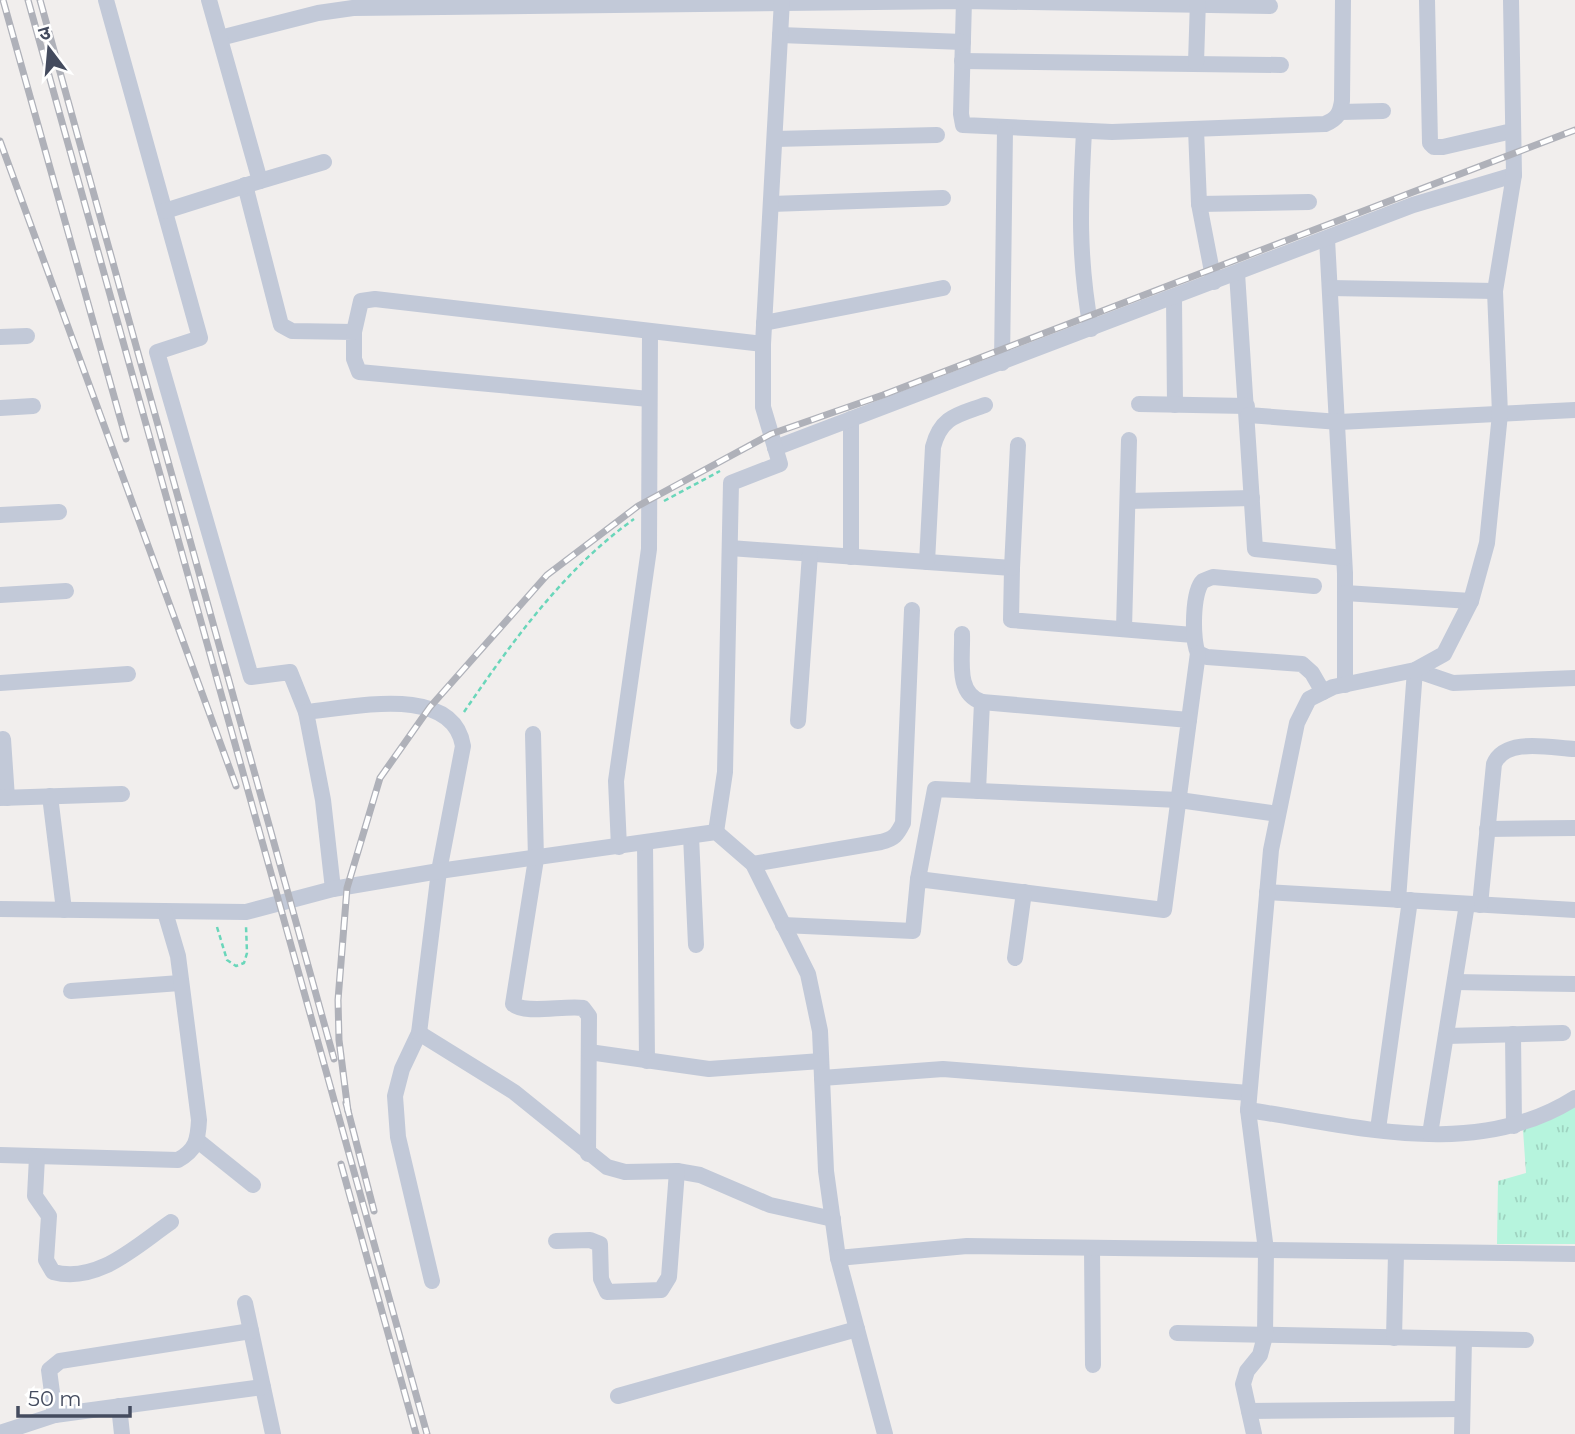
<svg xmlns="http://www.w3.org/2000/svg" width="1575" height="1434" font-family="Montserrat,'Noto Sans Devanagari',sans-serif">
	<style>
		.grass { fill: url(#grass-tufts) }
		.lines { fill: none; stroke-linecap: round; stroke-linejoin: round }
		.path { stroke: #6ad6ba; stroke-width: 2.5; stroke-dasharray: 5 3.5; stroke-linecap: butt }
		.minor { stroke: #c2c9d8; stroke-width: 16 }
		.rail-casing { stroke: #afb1b9; stroke-width: 7 }
		.rail { stroke: #fff; stroke-width: 4.5; stroke-dasharray: 13; stroke-linecap: butt }
	</style>
	<defs>
		<pattern id="grass-tufts" width="24" height="20" patternUnits="userSpaceOnUse" patternTransform="scale(1.75)"><rect width="24" height="20" fill="#b6f4dd"/><path d="M3 7l-1-3M5 7V3M7 7l1-3M15 17l-1-3M17 17v-4M19 17l1-3" fill="none" stroke="#9ed3c0"/></pattern>
	</defs>
	<rect width="100%" height="100%" fill="#f1eeed"/>
	<polygon class="grass" points="1575,1105 1575,1244 1497,1244 1498,1181 1526,1173 1523,1130"/>
	<g class="lines">
		<g class="path">
			<polyline points="664,501 720,471"/>
			<path d="M 464,712 C 512,642 564,569 634,519"/>
			<polyline points="217,927 227,960 236,966 244,963 247,953 246,926"/>
		</g>
		<g class="minor">
			<path d="M 106,0 L 200,338 L 157,352 L 251,677 L 290,672 L 306,712 C 351,708 453,683 463,746 L 439,871 L 419,1033 L 402,1069 L 395,1096 L 398,1137 L 432,1281"/>
			<path d="M 964,0 L 961,114 L 963,125 L 1112,132 L 1325,124 C 1337,119 1340,114 1342,101 L 1343,0"/>
			<polyline points="1427,0 1430,143 1434,147 1443,147 1512,131"/>
			<polyline points="780,35 963,42"/>
			<polyline points="220,38 318,13 353,8 964,1 1270,6"/>
			<polyline points="962,61 1281,65"/>
			<polyline points="1196,63 1198,0"/>
			<polyline points="1341,112 1383,111"/>
			<polyline points="1196,129 1199,204 1214,282"/>
			<path d="M 1084,132 C 1080,204 1078,257 1091,329"/>
			<polyline points="775,139 937,135"/>
			<polyline points="260,181 324,162"/>
			<polyline points="245,185 281,325 292,331 354,332 354,359 359,372 649,399"/>
			<polyline points="771,204 943,198"/>
			<polyline points="1199,204 1309,202"/>
			<polyline points="165,211 260,181 209,0"/>
			<polyline points="1327,239 1345,573 1345,685"/>
			<polyline points="1237,273 1255,549 1344,558"/>
			<polyline points="1330,288 1495,291"/>
			<polyline points="1174,298 1175,405"/>
			<polyline points="764,323 943,288"/>
			<polyline points="354,332 361,301 375,299 763,344"/>
			<polyline points="0,337 27,336"/>
			<polyline points="1002,363 1005,129"/>
			<polyline points="1139,404 1247,406"/>
			<polyline points="0,408 33,406"/>
			<polyline points="1248,415 1339,422 1575,410"/>
			<polyline points="851,419 851,557"/>
			<polyline points="775,448 1413,205 1514,175"/>
			<polyline points="1128,501 1252,498"/>
			<polyline points="0,515 59,512"/>
			<polyline points="730,548 1012,568 1011,620 1193,635"/>
			<path d="M 927,562 L 933,447 C 941,416 958,415 985,405"/>
			<polyline points="1012,568 1018,445"/>
			<path d="M 1314,586 L 1213,577 C 1212,577 1203,581 1203,581 C 1192,591 1192,641 1198,653 L 1207,657 L 1302,664 L 1312,673 L 1323,692"/>
			<polyline points="1345,593 1471,601"/>
			<polyline points="0,595 66,591"/>
			<polyline points="1124,629 1129,440"/>
			<path d="M 962,634 C 963,658 955,694 982,702"/>
			<polyline points="0,683 128,674"/>
			<polyline points="306,712 323,800 333,889"/>
			<polyline points="1189,720 1198,653"/>
			<polyline points="798,721 810,554"/>
			<path d="M 533,734 L 536,859 L 513,1004 C 525,1015 565,1005 583,1008 L 589,1016 L 588,1154"/>
			<polyline points="3,739 7,798"/>
			<polyline points="50,796 64,910"/>
			<polyline points="0,798 122,794"/>
			<polyline points="1487,829 1575,828"/>
			<polyline points="716,832 725,772 731,483 780,464 763,407 763,344 782,0"/>
			<polyline points="691,836 696,945"/>
			<polyline points="645,843 647,1061"/>
			<polyline points="619,847 616,781 649,549 650,332"/>
			<path d="M 753,864 L 881,842 C 894,839 897,835 903,823 L 912,610"/>
			<polyline points="918,879 935,789 1179,800 1278,814"/>
			<polyline points="1267,892 1575,910"/>
			<polyline points="1398,900 1415,670 1453,683 1575,678"/>
			<path d="M 1480,905 L 1494,764 C 1505,737 1551,748 1575,749"/>
			<polyline points="0,909 246,912 333,889 439,871 716,832 753,864 808,974 820,1031 826,1171 838,1258 885,1434"/>
			<polyline points="783,925 913,931 918,879 1164,910 1189,720 982,702 978,791"/>
			<polyline points="1015,958 1024,892"/>
			<polyline points="1455,982 1575,984"/>
			<polyline points="71,991 180,983"/>
			<polyline points="419,1033 514,1092 607,1167 625,1172 677,1171 700,1175 770,1205 833,1219"/>
			<polyline points="1513,1034 1514,1126"/>
			<polyline points="1446,1036 1563,1033"/>
			<polyline points="589,1052 709,1069 821,1061"/>
			<polyline points="822,1078 943,1069 1249,1093"/>
			<path d="M 1248,1110 C 1356,1126 1476,1161 1575,1098"/>
			<polyline points="1378,1129 1410,900"/>
			<polyline points="1430,1134 1467,904"/>
			<polyline points="198,1141 253,1185"/>
			<path d="M 0,1155 L 178,1160 C 196,1150 198,1140 199,1120 L 178,956 L 165,912"/>
			<path d="M 37,1157 L 35,1196 L 49,1216 L 46,1260 L 53,1272 C 98,1284 136,1246 171,1222"/>
			<polyline points="556,1241 590,1240 600,1244 601,1279 607,1292 661,1290 669,1277 677,1171"/>
			<polyline points="1092,1248 1093,1365"/>
			<polyline points="838,1258 967,1246 1575,1254"/>
			<polyline points="245,1303 273,1434"/>
			<polyline points="1177,1333 1526,1340"/>
			<polyline points="1394,1338 1396,1254"/>
			<polyline points="618,1396 857,1329"/>
			<polyline points="119,1406 122,1434"/>
			<polyline points="1249,1411 1462,1409"/>
			<polyline points="55,1415 49,1370 60,1361 251,1331"/>
			<polyline points="0,1433 55,1415 263,1387"/>
			<polyline points="1254,1434 1243,1384 1247,1371 1260,1355 1265,1336 1266,1250 1248,1110 1271,850 1297,723 1309,699 1333,687 1415,670 1444,654 1471,601 1487,543 1500,414 1495,291 1514,175 1511,0"/>
			<polyline points="1462,1434 1464,1339"/>
		</g>
		<defs>
			<g id="rail">
				<polyline points="3,0 126,439"/>
				<polyline points="28,0 427,1434"/>
				<polyline points="40,0 334,1059"/>
				<polyline points="0,141 236,786"/>
				<polyline points="346,1103 374,1211"/>
				<polyline points="348,1111 339,1040 338,1000 347,888 380,778 430,707 547,575 638,506 771,434 883,395 1575,130"/>
				<polyline points="341,1164 416,1434"/>
			</g>
		</defs>
		<use href="#rail" class="rail-casing"/>
		<use href="#rail" class="rail"/>
	</g>
	<g transform="translate(49 49) rotate(344)" stroke="#ffffff" stroke-width="5" paint-order="stroke">
	<path d="M0-5L12 26L0 18L-12 26Z" fill="#444b5e"/>
	<text y="-10" font-size="19" font-weight="bold" text-anchor="middle" fill="#444b5e">उ</text>
	</g>
	<path d="M18 1406v10h112v-10" fill="none" stroke="#444b5e" stroke-width="3.5"/>
	<text x="28" y="1406" font-size="21" fill="#444b5e" stroke="#ffffff" stroke-width="5" paint-order="stroke">50 m</text>
</svg>
